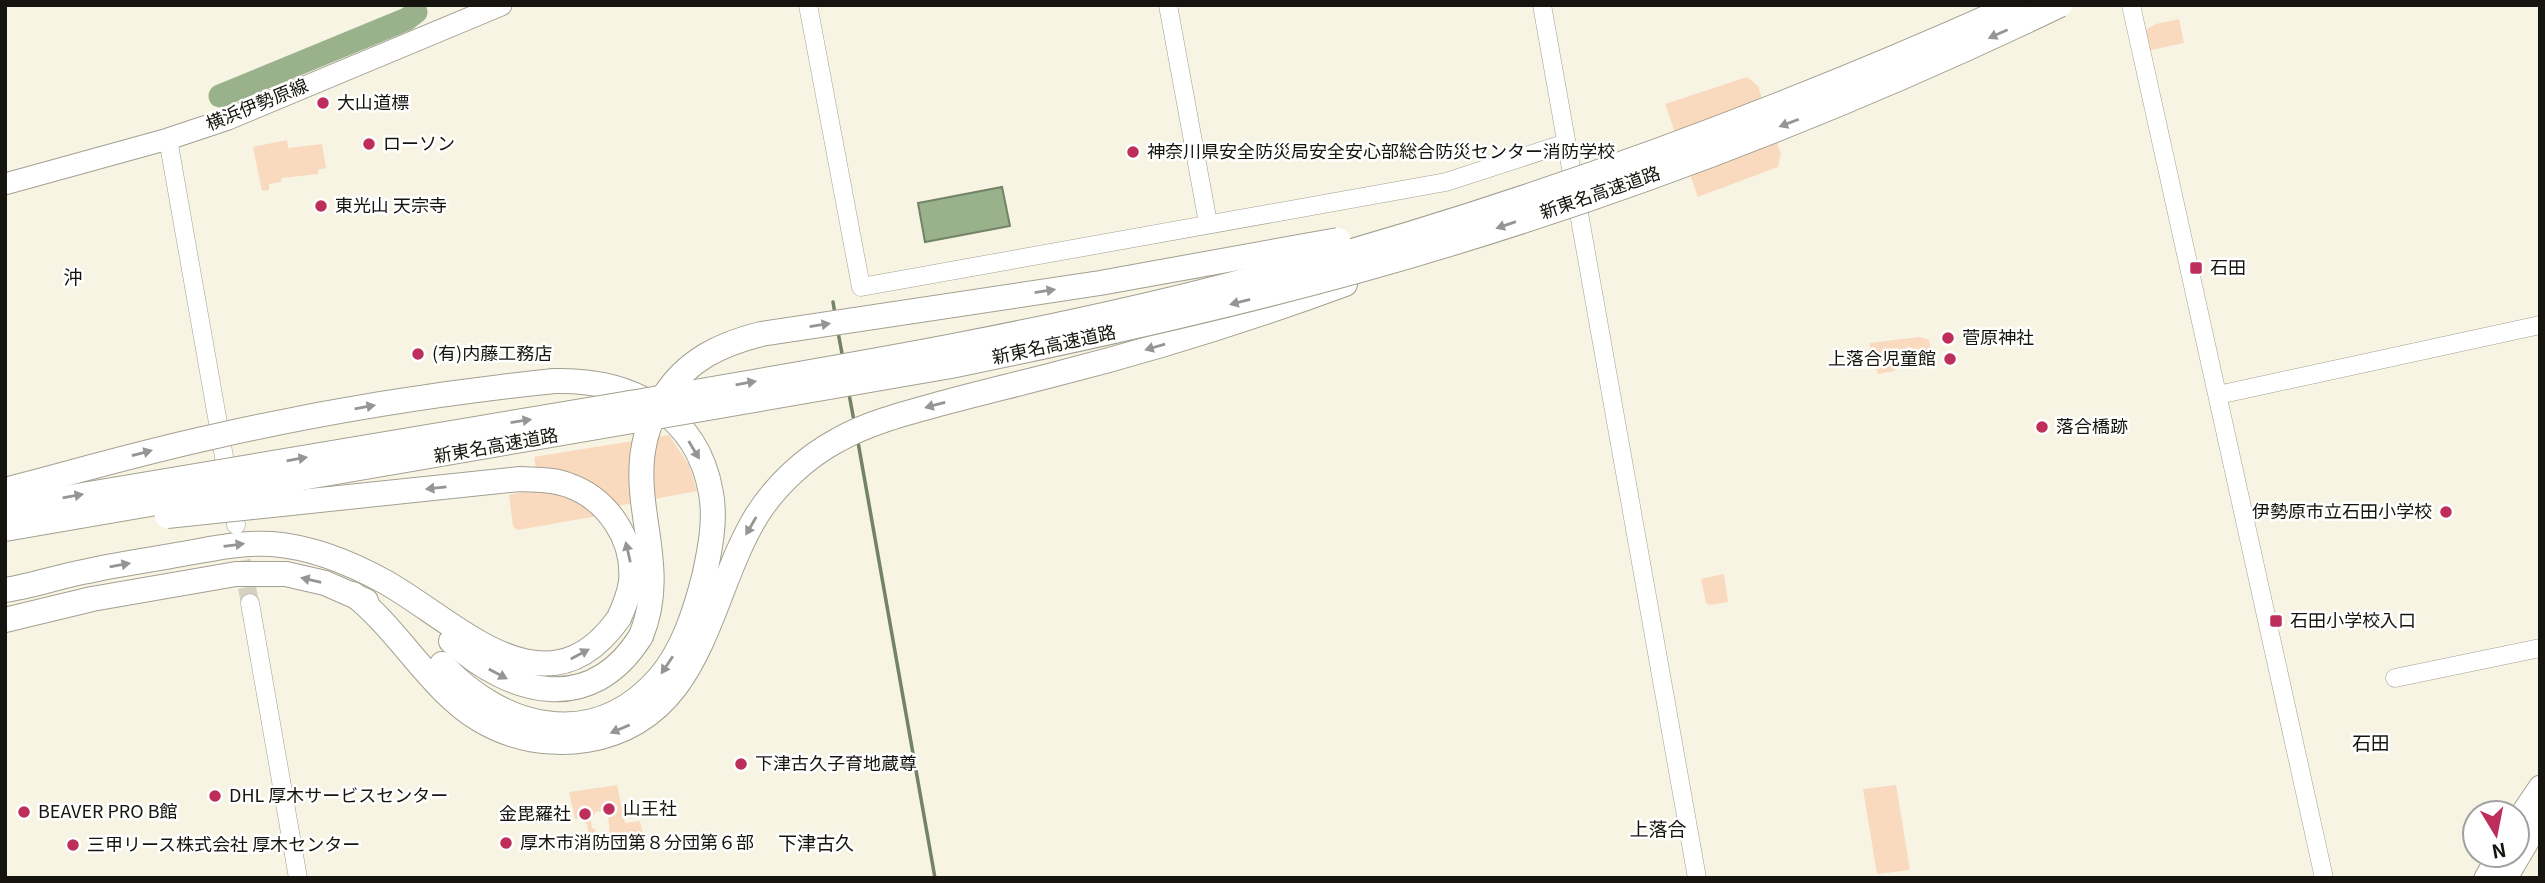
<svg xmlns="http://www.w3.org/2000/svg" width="2545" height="883" font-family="Georgia,'Noto Sans JP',serif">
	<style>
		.green { fill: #fadabf }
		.water { fill: #9ab28c; stroke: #728366; stroke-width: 2 }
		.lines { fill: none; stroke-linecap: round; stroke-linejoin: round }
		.stream { stroke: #728366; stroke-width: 3.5 }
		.river { stroke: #9ab28c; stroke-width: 23 }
		.secondary-tunnel { stroke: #d5d2c3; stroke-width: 18; stroke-dasharray: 18 9; stroke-linecap: butt }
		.secondary-casing { stroke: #a3a091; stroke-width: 19 }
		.primary-casing { stroke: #a3a091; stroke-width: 23 }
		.highway-casing { stroke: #a3a091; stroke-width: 26 }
		.secondary { stroke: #fff; stroke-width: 18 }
		.primary { stroke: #fff; stroke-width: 21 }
		.highway { stroke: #fff; stroke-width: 24 }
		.highway-bridge-casing { stroke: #a3a091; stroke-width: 26; stroke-linecap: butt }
		.highway-bridge { stroke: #fff; stroke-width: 24 }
		.oneway { fill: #969593 }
		.poi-dot { fill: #bd2e5b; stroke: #fff; stroke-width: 2.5 }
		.labels { text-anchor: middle; stroke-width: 5; stroke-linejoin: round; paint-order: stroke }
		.poi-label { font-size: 18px; fill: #15140f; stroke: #fff; text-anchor: start }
		.street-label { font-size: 18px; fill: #15140f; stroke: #fff }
		.neighbourhood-label { font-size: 19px; fill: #15140f; stroke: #fff }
	</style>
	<rect width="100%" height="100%" fill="#f7f4e3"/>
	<g class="green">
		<polygon points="2179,19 2184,43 2151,50 2146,48 2143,31 2156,24"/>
		<polygon points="1747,77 1758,86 1781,154 1778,167 1698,197 1665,104"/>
		<polygon points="287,140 288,148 322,144 326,168 318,170 318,174 282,178 281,182 269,184 269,190 262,191 253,147"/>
		<polygon points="1920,337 1929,340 1932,355 1927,356 1929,367 1926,368 1924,355 1909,358 1908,355 1892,358 1895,371 1878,374 1869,343"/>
		<polygon points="669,435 689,465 697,491 612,507 598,516 517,530 513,526 509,495 539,489 534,457"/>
		<polygon points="1724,574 1728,602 1710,605 1706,603 1701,579"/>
		<polygon points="617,785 625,823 640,821 643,835 610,841 608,813 603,813 602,811 595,812 594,815 590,816 592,828 595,829 596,834 589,835 587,824 580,818 575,819 569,792"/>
		<polygon points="1896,785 1910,870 1877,874 1863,789"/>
	</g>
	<polygon class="water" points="1002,187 1010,226 925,242 918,203"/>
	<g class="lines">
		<g class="stream">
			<polyline points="833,302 835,314"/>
			<polyline points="838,332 843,359"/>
			<polyline points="849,394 854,421"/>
			<polyline points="858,442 935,878"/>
		</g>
		<polyline class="river" points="220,96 407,19 416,12"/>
		<polyline class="secondary-tunnel" points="237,534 250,603"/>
		<defs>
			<g id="secondary">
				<polyline points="808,5 861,287 1446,182 1566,143"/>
				<polyline points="1168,5 1208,223"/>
				<polyline points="1542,5 1697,878"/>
				<polyline points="2131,5 2324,878"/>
				<polyline points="168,139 236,525"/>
				<polyline points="2218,395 2540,325"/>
				<polyline points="250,603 298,878"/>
				<polyline points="2395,678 2540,648"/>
			</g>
			<g id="primary">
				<polyline points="5,184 168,139 228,119 501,5"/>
				<polyline points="2517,820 2540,786"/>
				<polyline points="2485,878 2498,855"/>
			</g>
			<g id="highway">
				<path d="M 5,590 C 33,586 60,576 88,571 C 119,564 151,560 182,554 C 212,549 241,542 272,544 C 311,547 353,564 387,583 C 460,625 547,720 619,618"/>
				<path d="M 353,594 C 399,630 432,692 480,720 C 512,739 550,746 587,740 C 705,720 706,598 757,515 C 776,485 806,457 838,440 C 870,422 907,413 943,403 C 980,393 1018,384 1056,374 C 1155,349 1250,319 1345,284"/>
				<polyline points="5,620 92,599 236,574 286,574 325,583 366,601"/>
				<path d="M 451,641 C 512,696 591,716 641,636"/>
				<path d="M 442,664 C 502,729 593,753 659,678 C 683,650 695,612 704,577 C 710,550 716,520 711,493 C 697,412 629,379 554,381"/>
				<polyline points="2505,878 2540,819"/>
			</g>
		</defs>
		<use href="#secondary" class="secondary-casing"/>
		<use href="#primary" class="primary-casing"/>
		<use href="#highway" class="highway-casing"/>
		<use href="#secondary" class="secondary"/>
		<use href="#primary" class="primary"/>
		<use href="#highway" class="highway"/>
		<defs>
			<g id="highway-bridge">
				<path d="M 5,490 C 74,472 143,452 212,437 C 325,411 439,393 554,381"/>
				<path d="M 5,508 C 211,473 417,438 624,404 C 836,368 1050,333 1259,277 C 1518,208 1770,115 2015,5"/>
				<path d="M 167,516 L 520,479 C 536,480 553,479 568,485 C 608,499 635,540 631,582 C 629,595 624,607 619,618"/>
				<path d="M 5,529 L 951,366 C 1088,338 1223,308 1357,271 C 1598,204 1835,113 2060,5"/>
				<path d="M 641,636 C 676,551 609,482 664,396 C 687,360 721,344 761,334 L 1100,283 L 1338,240"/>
			</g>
		</defs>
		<use href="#highway-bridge" class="highway-bridge-casing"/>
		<use href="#highway-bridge" class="highway-bridge"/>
	</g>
	<defs><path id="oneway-solid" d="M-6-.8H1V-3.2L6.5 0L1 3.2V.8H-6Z" transform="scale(1.75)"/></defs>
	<g class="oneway">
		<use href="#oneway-solid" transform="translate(1998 34) rotate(156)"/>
		<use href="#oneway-solid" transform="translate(1789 123) rotate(159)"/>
		<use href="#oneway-solid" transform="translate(1506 225) rotate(161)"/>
		<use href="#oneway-solid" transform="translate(1045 291) rotate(-9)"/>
		<use href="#oneway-solid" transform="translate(1240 302) rotate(166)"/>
		<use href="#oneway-solid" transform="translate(820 325) rotate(-9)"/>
		<use href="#oneway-solid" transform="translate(1155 347) rotate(164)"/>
		<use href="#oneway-solid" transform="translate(746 383) rotate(-10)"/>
		<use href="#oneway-solid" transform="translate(935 405) rotate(165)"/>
		<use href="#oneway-solid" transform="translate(365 407) rotate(-10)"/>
		<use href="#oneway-solid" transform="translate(521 421) rotate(-9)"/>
		<use href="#oneway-solid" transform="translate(694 450) rotate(59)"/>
		<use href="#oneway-solid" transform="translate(142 453) rotate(-15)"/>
		<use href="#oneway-solid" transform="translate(297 459) rotate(-10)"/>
		<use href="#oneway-solid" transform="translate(436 488) rotate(174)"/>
		<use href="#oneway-solid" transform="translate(73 496) rotate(-10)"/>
		<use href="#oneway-solid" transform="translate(751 526) rotate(120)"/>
		<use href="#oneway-solid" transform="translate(234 545) rotate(-7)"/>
		<use href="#oneway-solid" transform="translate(628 552) rotate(-103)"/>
		<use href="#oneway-solid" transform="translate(120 565) rotate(-10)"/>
		<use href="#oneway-solid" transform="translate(311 580) rotate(-167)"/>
		<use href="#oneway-solid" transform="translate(580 654) rotate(-28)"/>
		<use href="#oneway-solid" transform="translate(667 665) rotate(124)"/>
		<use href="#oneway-solid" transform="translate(498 674) rotate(28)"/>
		<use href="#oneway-solid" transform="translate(620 729) rotate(157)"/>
	</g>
	<g class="poi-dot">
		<circle cx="323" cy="103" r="7"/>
		<circle cx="369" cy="144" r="7"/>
		<circle cx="1133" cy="152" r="7"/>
		<circle cx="321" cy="206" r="7"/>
		<rect x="2189" y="261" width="14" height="14" rx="3.5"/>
		<circle cx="1948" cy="338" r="7"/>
		<circle cx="418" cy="354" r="7"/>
		<circle cx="1950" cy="359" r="7"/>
		<circle cx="2042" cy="427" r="7"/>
		<circle cx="2446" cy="512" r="7"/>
		<rect x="2269" y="614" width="14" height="14" rx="3.5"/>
		<circle cx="741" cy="764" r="7"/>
		<circle cx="215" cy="796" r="7"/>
		<circle cx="609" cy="809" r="7"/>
		<circle cx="24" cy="812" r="7"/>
		<circle cx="585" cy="814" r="7"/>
		<circle cx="506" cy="843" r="7"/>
		<circle cx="73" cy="845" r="7"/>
	</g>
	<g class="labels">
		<g class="poi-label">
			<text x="337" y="109">大山道標</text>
			<text x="383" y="150">ローソン</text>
			<text x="1147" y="158">神奈川県安全防災局安全安心部総合防災センター消防学校</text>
			<text x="335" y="212">東光山 天宗寺</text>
			<text x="2210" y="274">石田</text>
			<text x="1962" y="344">菅原神社</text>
			<text x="432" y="360">(有)内藤工務店</text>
			<text x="1936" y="365" text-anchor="end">上落合児童館</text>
			<text x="2056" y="433">落合橋跡</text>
			<text x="2432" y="518" text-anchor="end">伊勢原市立石田小学校</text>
			<text x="2290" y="627">石田小学校入口</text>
			<text x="755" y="770">下津古久子育地蔵尊</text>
			<text x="229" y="802">DHL 厚木サービスセンター</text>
			<text x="623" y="815">山王社</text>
			<text x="38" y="818">BEAVER PRO B館</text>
			<text x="571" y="820" text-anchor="end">金毘羅社</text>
			<text x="520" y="849">厚木市消防団第８分団第６部</text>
			<text x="87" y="851">三甲リース株式会社 厚木センター</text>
		</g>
		<g class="street-label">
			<text transform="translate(257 105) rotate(-22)" y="6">横浜伊勢原線</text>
			<text transform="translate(1600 193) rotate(-19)" y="6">新東名高速道路</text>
			<text transform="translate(1054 345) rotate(-12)" y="6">新東名高速道路</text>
			<text transform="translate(496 446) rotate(-10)" y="6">新東名高速道路</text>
		</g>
		<g class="neighbourhood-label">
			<text x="73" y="284">沖</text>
			<text x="2371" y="750">石田</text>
			<text x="1658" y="836">上落合</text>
			<text x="816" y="850">下津古久</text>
		</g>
	</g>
	<rect width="2545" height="883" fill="none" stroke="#15140f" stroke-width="14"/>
	<g transform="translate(2496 834) rotate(170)"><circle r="33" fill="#ffffff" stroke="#a1a19f" stroke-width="2"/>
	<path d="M0-5L12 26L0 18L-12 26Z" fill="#bd2e5b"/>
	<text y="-10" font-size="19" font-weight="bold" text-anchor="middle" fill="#15140f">N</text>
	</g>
</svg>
